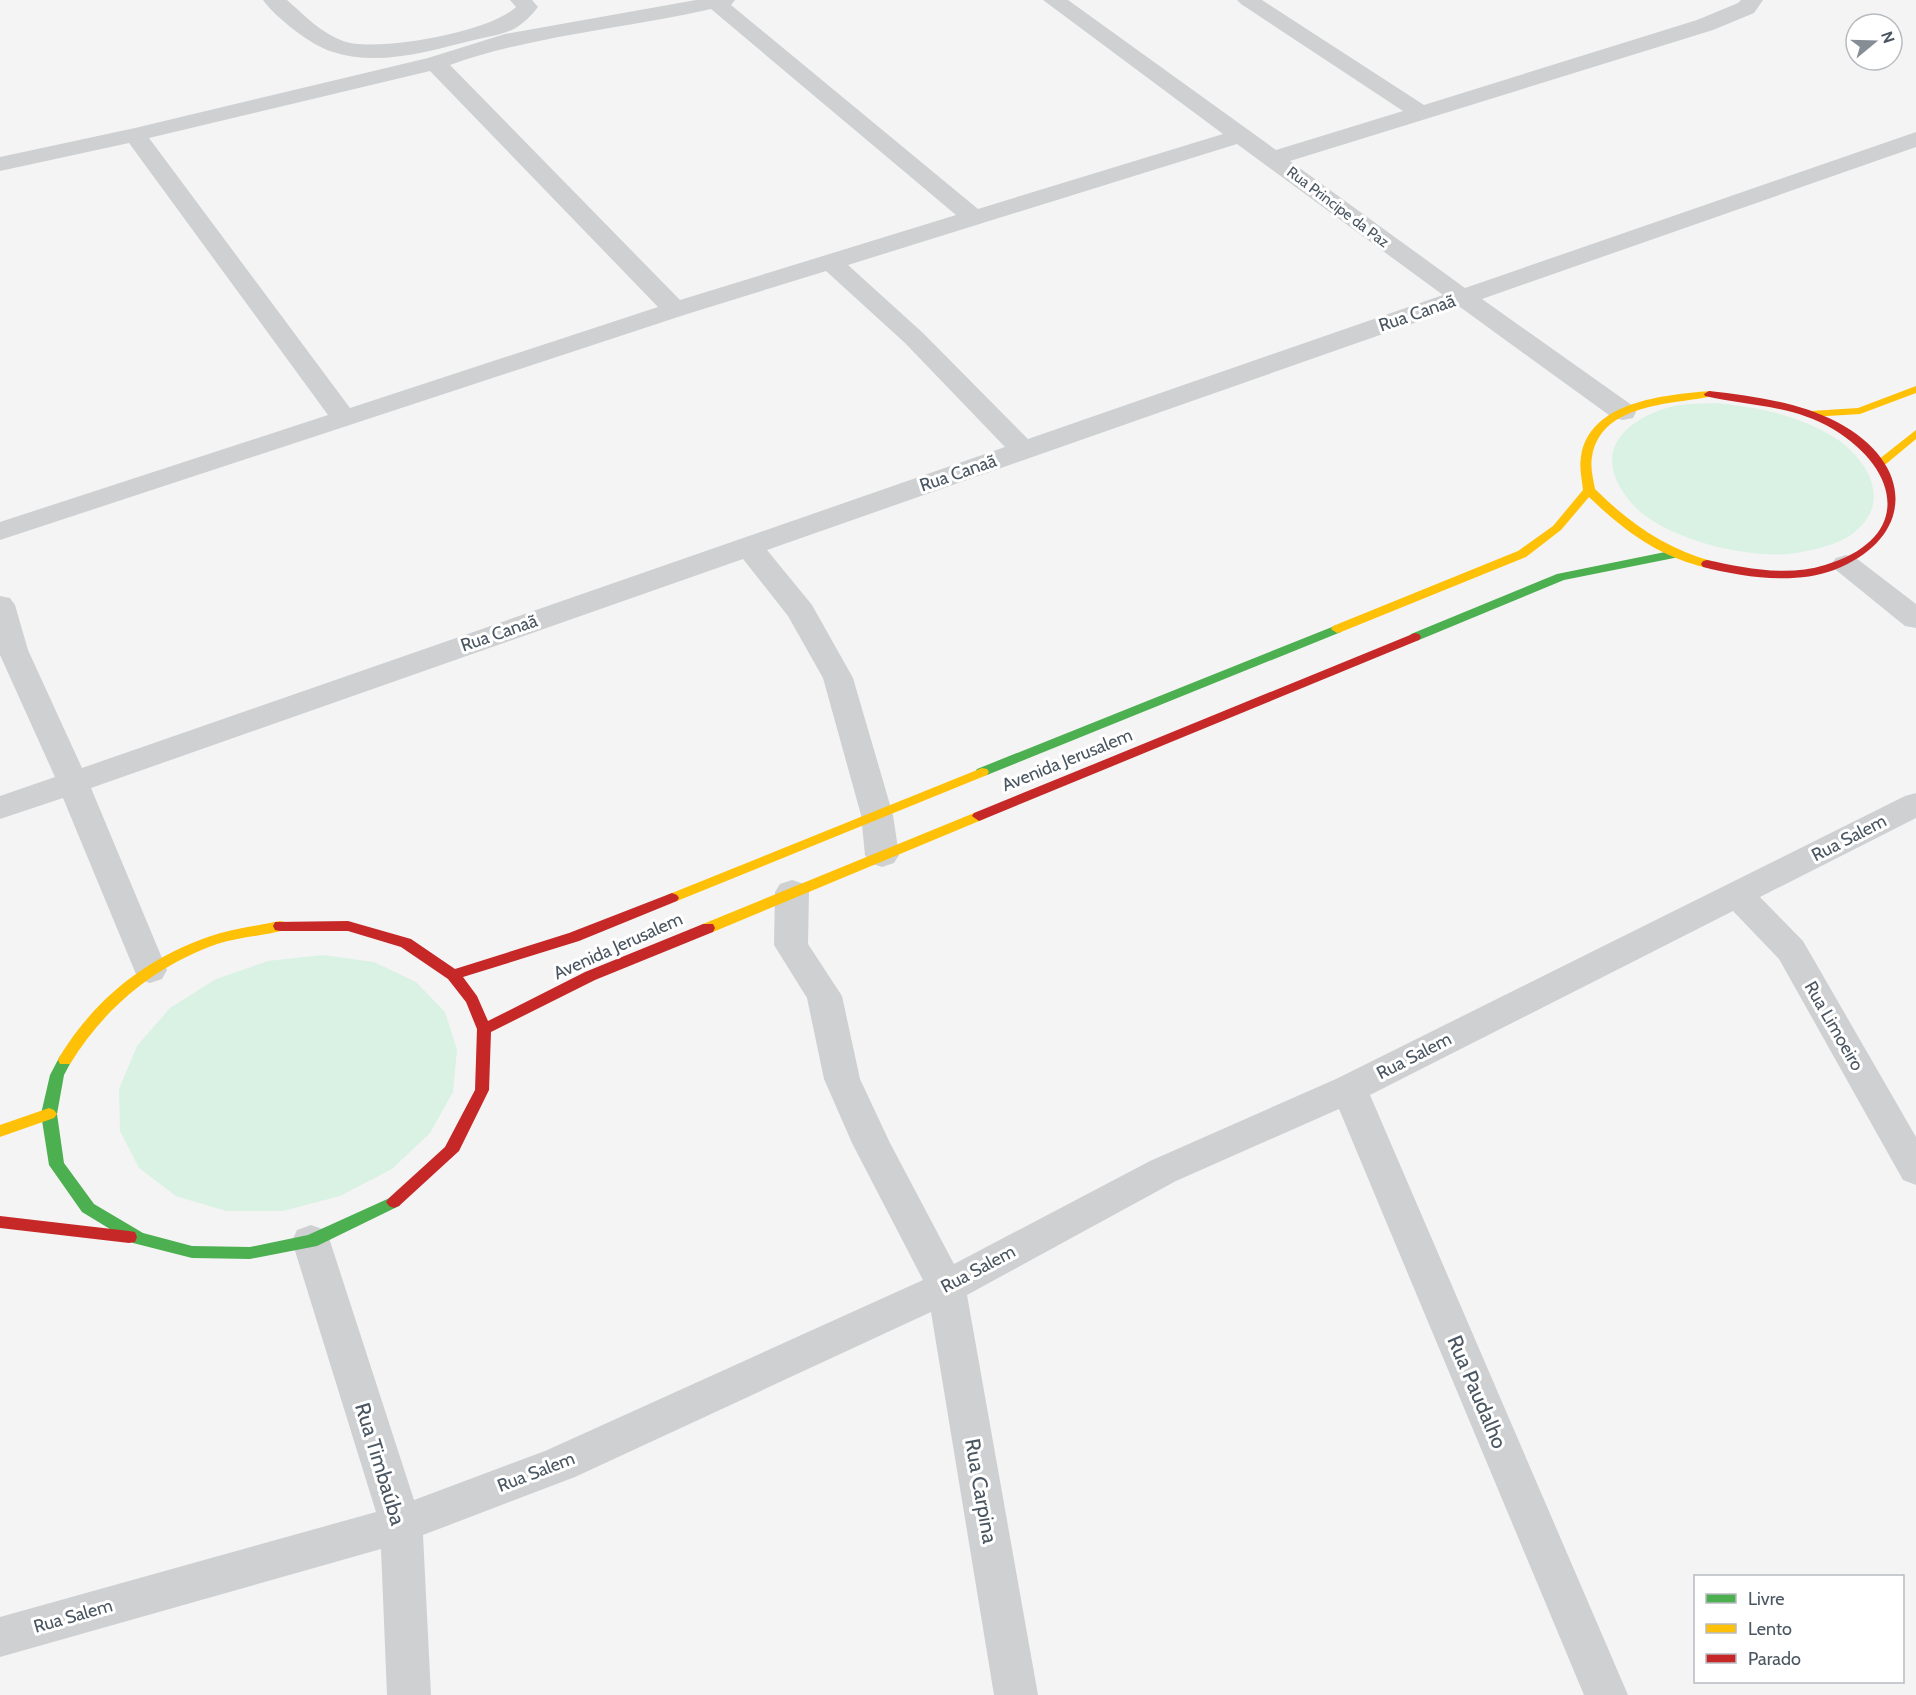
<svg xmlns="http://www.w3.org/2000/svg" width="1916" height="1695" font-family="Cabin,sans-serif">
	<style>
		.green { fill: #d9f2e3 }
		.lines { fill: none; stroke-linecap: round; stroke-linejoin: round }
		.street { fill: #ced0d2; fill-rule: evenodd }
		.fast { fill: #4caf50; fill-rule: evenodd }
		.slow { fill: #ffc107; fill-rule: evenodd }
		.jam { fill: #c62828; fill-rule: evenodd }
		.labels { text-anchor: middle; stroke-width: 6; stroke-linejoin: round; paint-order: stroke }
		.far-street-label { font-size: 15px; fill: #4a5661; stroke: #fff }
		.street-label { font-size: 18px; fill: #4a5661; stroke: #fff }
		.near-street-label { font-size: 21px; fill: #4a5661; stroke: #fff }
	</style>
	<rect width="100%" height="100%" fill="#f4f4f4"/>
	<g class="green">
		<path d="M 1715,403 C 1757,407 1795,414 1832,436 C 1864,455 1892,497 1859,528 C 1844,544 1817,549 1796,553 C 1750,560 1667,540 1634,506 C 1589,457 1619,420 1674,406 C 1687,403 1702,404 1715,403 Z"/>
		<polygon points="323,955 374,962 416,982 445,1012 457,1050 453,1092 430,1133 392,1169 340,1196 283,1211 226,1211 176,1196 139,1168 120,1131 119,1089 137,1046 170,1008 216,979 268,961"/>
	</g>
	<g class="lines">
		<g class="street">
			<path d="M 263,0 L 287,0 C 304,15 321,33 343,41 C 376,53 491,32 516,7 L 510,0 L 532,0 L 538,7 C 531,16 524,23 514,29 C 502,35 487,37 474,40 C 429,51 379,67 333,52 C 312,46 276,18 263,0 Z"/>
			<path d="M 696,0 L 735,0 L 731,5 L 978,209 L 1223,134 L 1043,0 L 1068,0 L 1276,150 L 1403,111 L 1241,4 L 1237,0 L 1262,0 L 1424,105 L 1697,20 L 1738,3 L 1741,0 L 1763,0 L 1754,13 L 1713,30 L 1290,161 L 1465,288 L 1916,132 L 1916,147 L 1482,299 L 1633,406 L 1636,412 L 1633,418 L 1623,420 L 1613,418 L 1460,307 L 767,550 L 812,605 L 853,678 L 893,815 L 899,855 L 894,863 L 882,867 L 870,863 L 865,855 L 861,815 L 823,678 L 788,616 L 743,559 L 91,788 L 167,970 L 162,979 L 150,983 L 138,979 L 63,798 L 0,819 L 0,796 L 55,777 L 0,655 L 0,596 L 10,598 L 15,605 L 28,650 L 82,768 L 1005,447 L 905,343 L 826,271 L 684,315 L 0,540 L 0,522 L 328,415 L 129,143 L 0,171 L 0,157 L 135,128 L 428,58 L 505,34 ZM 711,9 L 956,215 L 680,300 L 450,65 C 534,35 624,29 711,9 ZM 430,71 L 658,307 L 350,408 L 149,138 ZM 1237,144 L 1443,295 L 1028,439 L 923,333 L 848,265 Z"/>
			<polygon points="1846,555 1856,558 1916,604 1916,628 1905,626 1836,570 1831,564 1836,558"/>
			<polygon points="1916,793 1916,818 1760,897 1803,941 1916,1137 1916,1185 1903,1180 1779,959 1733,911 1370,1095 1628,1695 1584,1695 1339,1109 1176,1181 967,1295 1038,1695 994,1695 931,1312 575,1477 423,1535 431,1695 387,1695 381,1549 0,1657 0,1617 376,1512 292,1241 297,1230 311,1225 325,1230 330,1241 414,1500 545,1451 923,1280 852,1143 824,1079 807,998 774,945 775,892 780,884 792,880 804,884 809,892 808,944 842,996 860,1079 890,1143 954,1264 1150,1161 1336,1079 1905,796"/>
		</g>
		<g class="fast">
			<polygon points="1675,550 1679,551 1681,554 1679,557 1564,580 1419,640 1415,641 1409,637 1411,634 1557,574"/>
			<polygon points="1337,625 1341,626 1343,629 1341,632 987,775 982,776 975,772 977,769"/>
			<polygon points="65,1054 70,1056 72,1060 64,1075 57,1114 64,1163 94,1204 143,1233 192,1246 250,1247 308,1235 394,1196 399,1198 402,1202 399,1206 317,1246 250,1259 192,1258 133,1243 82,1212 49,1165 41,1114 50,1075 60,1056"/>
		</g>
		<g class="slow">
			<polygon points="1916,386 1916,393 1860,414 1811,417 1805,414 1811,411 1858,408"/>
			<path d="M 1709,391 L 1713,392 L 1713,396 C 1673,405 1601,402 1592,457 C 1590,467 1593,478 1595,489 C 1629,523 1665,548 1711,561 L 1713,564 L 1711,567 C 1705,568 1699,566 1693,564 C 1652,552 1619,526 1589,497 L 1561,530 L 1526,557 L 1341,632 L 1337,633 L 1331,629 L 1333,626 L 1518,551 L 1553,526 L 1583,490 C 1582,479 1579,468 1581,457 C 1589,401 1665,395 1709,391 Z"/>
			<polygon points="1916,430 1916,439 1886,464 1878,464 1878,460"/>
			<polygon points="982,768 987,769 989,772 987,775 677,901 667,901 665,898 667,895"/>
			<polygon points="979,811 984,813 986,816 984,819 713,932 703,932 701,928 703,924"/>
			<path d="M 280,921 L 285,922 L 287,926 L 285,930 C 263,936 239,937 217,944 C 155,966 104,1008 70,1064 L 60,1064 L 58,1060 L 60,1056 C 94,1000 145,959 208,937 C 231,929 256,926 280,921 Z"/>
			<polygon points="49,1108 54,1110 57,1114 54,1118 0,1137 0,1125"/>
		</g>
		<g class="jam">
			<path d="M 1709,391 C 1753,396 1798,402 1837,422 C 1915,463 1916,538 1834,570 C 1794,585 1743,577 1703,567 L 1701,564 L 1703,561 L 1707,560 C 1744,568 1787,577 1825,565 C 1912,539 1902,471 1833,429 C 1793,405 1748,406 1705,396 L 1704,394 Z"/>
			<polygon points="1415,633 1419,634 1421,637 1419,640 984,819 979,821 972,816 974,813"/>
			<polygon points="672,893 677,895 679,898 677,901 579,941 463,977 477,996 488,1021 585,972 703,924 713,924 715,928 713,932 595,980 491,1032 489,1090 459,1151 399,1206 394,1208 389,1206 386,1202 389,1198 445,1147 475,1090 477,1029 466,1002 448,979 401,947 348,931 280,931 275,930 273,926 275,922 348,921 411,939 455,969 569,933"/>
			<polygon points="0,1216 129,1231 135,1232 137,1237 135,1242 129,1243 0,1228"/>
		</g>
	</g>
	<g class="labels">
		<g class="far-street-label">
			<text transform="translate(1338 207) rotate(37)" y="5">Rua Principe da Paz</text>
		</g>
		<g class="street-label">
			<text transform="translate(1417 313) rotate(-19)" y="6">Rua Canaã</text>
			<text transform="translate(958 473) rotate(-19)" y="6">Rua Canaã</text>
			<text transform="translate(499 633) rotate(-19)" y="6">Rua Canaã</text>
			<text transform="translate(1067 760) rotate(-22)" y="6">Avenida Jerusalem</text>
			<text transform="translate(1849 838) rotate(-27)" y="6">Rua Salem</text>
			<text transform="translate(618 946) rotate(-24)" y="6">Avenida Jerusalem</text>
			<text transform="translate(1834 1026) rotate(60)" y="6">Rua Limoeiro</text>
			<text transform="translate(1414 1056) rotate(-27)" y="6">Rua Salem</text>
			<text transform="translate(978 1269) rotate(-28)" y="6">Rua Salem</text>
			<text transform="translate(536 1472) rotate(-21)" y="6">Rua Salem</text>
			<text transform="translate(73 1616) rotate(-16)" y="6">Rua Salem</text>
		</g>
		<g class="near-street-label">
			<text transform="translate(1477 1392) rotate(67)" y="7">Rua Paudalho</text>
			<text transform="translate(380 1464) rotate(73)" y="7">Rua Timbaúba</text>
			<text transform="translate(981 1491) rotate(80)" y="7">Rua Carpina</text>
		</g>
	</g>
	<rect x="1694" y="1575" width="210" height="108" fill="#ffffff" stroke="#b7bbc0" stroke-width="1.5"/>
	<rect x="1706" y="1594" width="30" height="9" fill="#4caf50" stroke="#b7bbc0" stroke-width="1.5"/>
	<text x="1748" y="1605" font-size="18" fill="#4a5661">Livre</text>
	<rect x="1706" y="1624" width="30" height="9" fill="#ffc107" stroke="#b7bbc0" stroke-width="1.5"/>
	<text x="1748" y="1635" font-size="18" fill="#4a5661">Lento</text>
	<rect x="1706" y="1654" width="30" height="9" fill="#c62828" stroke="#b7bbc0" stroke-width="1.5"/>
	<text x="1748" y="1665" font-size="18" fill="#4a5661">Parado</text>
	<g transform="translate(1874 42) rotate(71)"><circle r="28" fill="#ffffff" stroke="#b7bbc0" stroke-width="1.5"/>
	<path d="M0-4.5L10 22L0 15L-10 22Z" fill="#868d94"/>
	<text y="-9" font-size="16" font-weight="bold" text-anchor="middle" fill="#4a5661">N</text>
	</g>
</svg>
